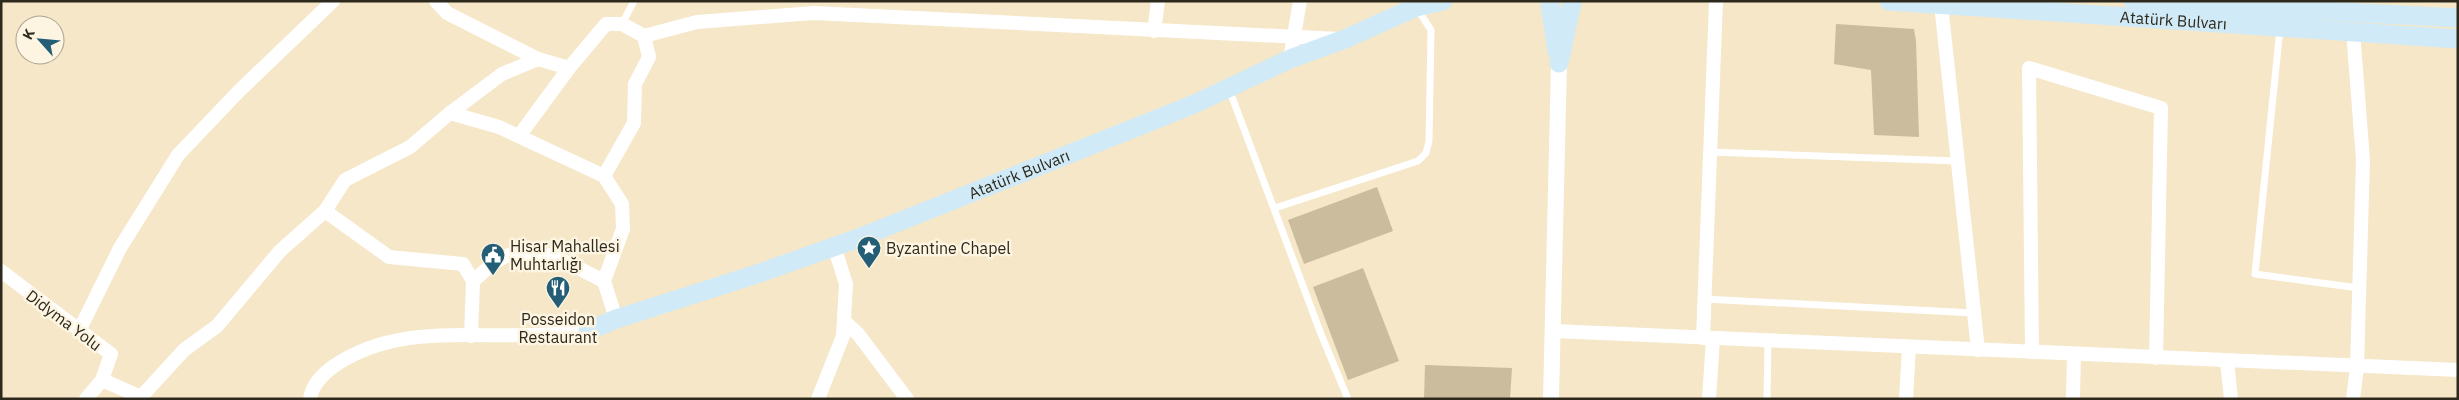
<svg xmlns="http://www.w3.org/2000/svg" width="2459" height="400" font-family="'IBM Plex Sans',sans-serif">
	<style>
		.building { fill: #cabc9d }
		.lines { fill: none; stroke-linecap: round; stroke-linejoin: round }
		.service { stroke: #fff; stroke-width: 7 }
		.minor { stroke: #fff; stroke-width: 14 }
		.tertiary { stroke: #fff; stroke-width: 16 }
		.secondary { stroke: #d0ebf7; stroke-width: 19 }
		.labels { text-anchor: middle; stroke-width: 5; stroke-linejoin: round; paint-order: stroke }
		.street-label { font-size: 16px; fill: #2e291d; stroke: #fdf5e1 }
		.poi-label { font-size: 16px; fill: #2e291d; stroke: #fdf5e1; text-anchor: start }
	</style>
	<rect width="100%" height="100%" fill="#f5e7c7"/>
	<g class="building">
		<polygon points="1836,24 1914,29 1916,41 1919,137 1874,135 1871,70 1834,64"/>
		<polygon points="1377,187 1393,231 1304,264 1288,220"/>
		<polygon points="1363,268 1399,361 1348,380 1313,287"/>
		<polygon points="1425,365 1512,368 1510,399 1424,399"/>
	</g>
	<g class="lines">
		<g class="service">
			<polyline points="622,24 634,1"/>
			<polyline points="2280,28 2255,274 2359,288"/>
			<polyline points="1229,89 1321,334 1348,399"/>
			<polyline points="1710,152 1957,161"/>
			<polyline points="1275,208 1418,161 1426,153 1429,141 1431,30 1416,7"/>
			<polyline points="1704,299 1974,313"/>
			<polyline points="1767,399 1768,341"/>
		</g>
		<g class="minor">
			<polyline points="436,1 447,13 538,59 569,68"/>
			<polyline points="1941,4 1978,350"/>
			<polyline points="1154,31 1158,1"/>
			<polyline points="1290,59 1300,1"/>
			<polyline points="450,113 502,74 538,59"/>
			<polyline points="519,136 569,68 606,24 622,24 644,36 697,22 814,13 1339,39"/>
			<polyline points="604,176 634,123 635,84 649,57 644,36"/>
			<polyline points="325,211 345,180 410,147 450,113 499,127 604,176 622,204 623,229 604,281 616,319"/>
			<polyline points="1,271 111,354 102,380 86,399"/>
			<path d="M 473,281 C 485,271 499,256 516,253 C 546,246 578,269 604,281"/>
			<polyline points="844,321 858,334 907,399"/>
			<polyline points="79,331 120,248 178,155 238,92 333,1"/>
			<polyline points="1554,331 2458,370"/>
			<polyline points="1703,338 1716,1"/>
			<polyline points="2032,352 2029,68 2161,108 2156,358"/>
			<polyline points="2227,361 2231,399"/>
			<polyline points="102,380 141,397 184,350 217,326 280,251 325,211 389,257 463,264 473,281 471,336"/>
			<path d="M 310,399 C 312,384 323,374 334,366 C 393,326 460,337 527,335 C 547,335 568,333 588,331"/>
			<polyline points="818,399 843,336 846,284 834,246"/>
			<polyline points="1709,399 1713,338"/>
			<polyline points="1906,399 1909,347"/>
			<polyline points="2073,399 2074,354"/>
			<polyline points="2353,399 2357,367 2363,160 2353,31"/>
		</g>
		<polyline class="tertiary" points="1551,399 1559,63"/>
		<g class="secondary">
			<path id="s1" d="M 1889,1 L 2458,39"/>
			<polyline points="2133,1 2458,18"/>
			<polyline points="1550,4 1557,52"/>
			<polyline points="1559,63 1572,3"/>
			<path id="s2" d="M 588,331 L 616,319 L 757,274 L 856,239 L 1192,105 L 1290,59 L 1345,39 L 1416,7 L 1443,1"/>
		</g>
	</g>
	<defs>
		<symbol id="sight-pin" viewBox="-11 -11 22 30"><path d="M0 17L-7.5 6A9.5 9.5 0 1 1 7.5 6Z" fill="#235d76" stroke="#fdf5e1"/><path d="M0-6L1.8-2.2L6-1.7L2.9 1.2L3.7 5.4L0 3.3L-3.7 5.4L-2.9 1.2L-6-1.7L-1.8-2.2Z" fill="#fff"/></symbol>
		<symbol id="civic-pin" viewBox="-11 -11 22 30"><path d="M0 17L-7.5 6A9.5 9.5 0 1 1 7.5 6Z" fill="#235d76" stroke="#fdf5e1"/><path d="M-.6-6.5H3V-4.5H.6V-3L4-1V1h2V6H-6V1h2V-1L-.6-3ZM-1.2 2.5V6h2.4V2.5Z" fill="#fff"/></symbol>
		<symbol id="restaurant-pin" viewBox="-11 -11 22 30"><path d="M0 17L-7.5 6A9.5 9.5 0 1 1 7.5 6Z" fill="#235d76" stroke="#fdf5e1"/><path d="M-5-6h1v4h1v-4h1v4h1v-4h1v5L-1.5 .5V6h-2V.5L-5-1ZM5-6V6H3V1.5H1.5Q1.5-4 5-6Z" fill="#fff"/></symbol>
	</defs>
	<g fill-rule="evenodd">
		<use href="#sight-pin" x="855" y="234" width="28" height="38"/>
		<use href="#civic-pin" x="479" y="241" width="28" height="38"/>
		<use href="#restaurant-pin" x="544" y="274" width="28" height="38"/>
	</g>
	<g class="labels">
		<g class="street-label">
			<text dy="6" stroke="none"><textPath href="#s1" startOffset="285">Atatürk Bulvarı</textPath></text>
			<text dy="6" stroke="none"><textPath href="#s2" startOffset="459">Atatürk Bulvarı</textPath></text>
			<text transform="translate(64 320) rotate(37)" y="6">Didyma Yolu</text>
		</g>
		<g class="poi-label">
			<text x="510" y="252">Hisar Mahallesi<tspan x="510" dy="18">Muhtarlığı</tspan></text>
			<text x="886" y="254">Byzantine Chapel</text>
			<text x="558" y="325" text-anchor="middle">Posseidon<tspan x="558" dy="18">Restaurant</tspan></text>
		</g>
	</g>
	<rect width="2459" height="400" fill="none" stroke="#2e291d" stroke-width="5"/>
	<g transform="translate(40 40) rotate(297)"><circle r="24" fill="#fdf5e1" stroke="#aaa393"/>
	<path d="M0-4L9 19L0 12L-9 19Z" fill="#235d76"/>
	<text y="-8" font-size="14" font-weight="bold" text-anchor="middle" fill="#2e291d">K</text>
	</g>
</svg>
